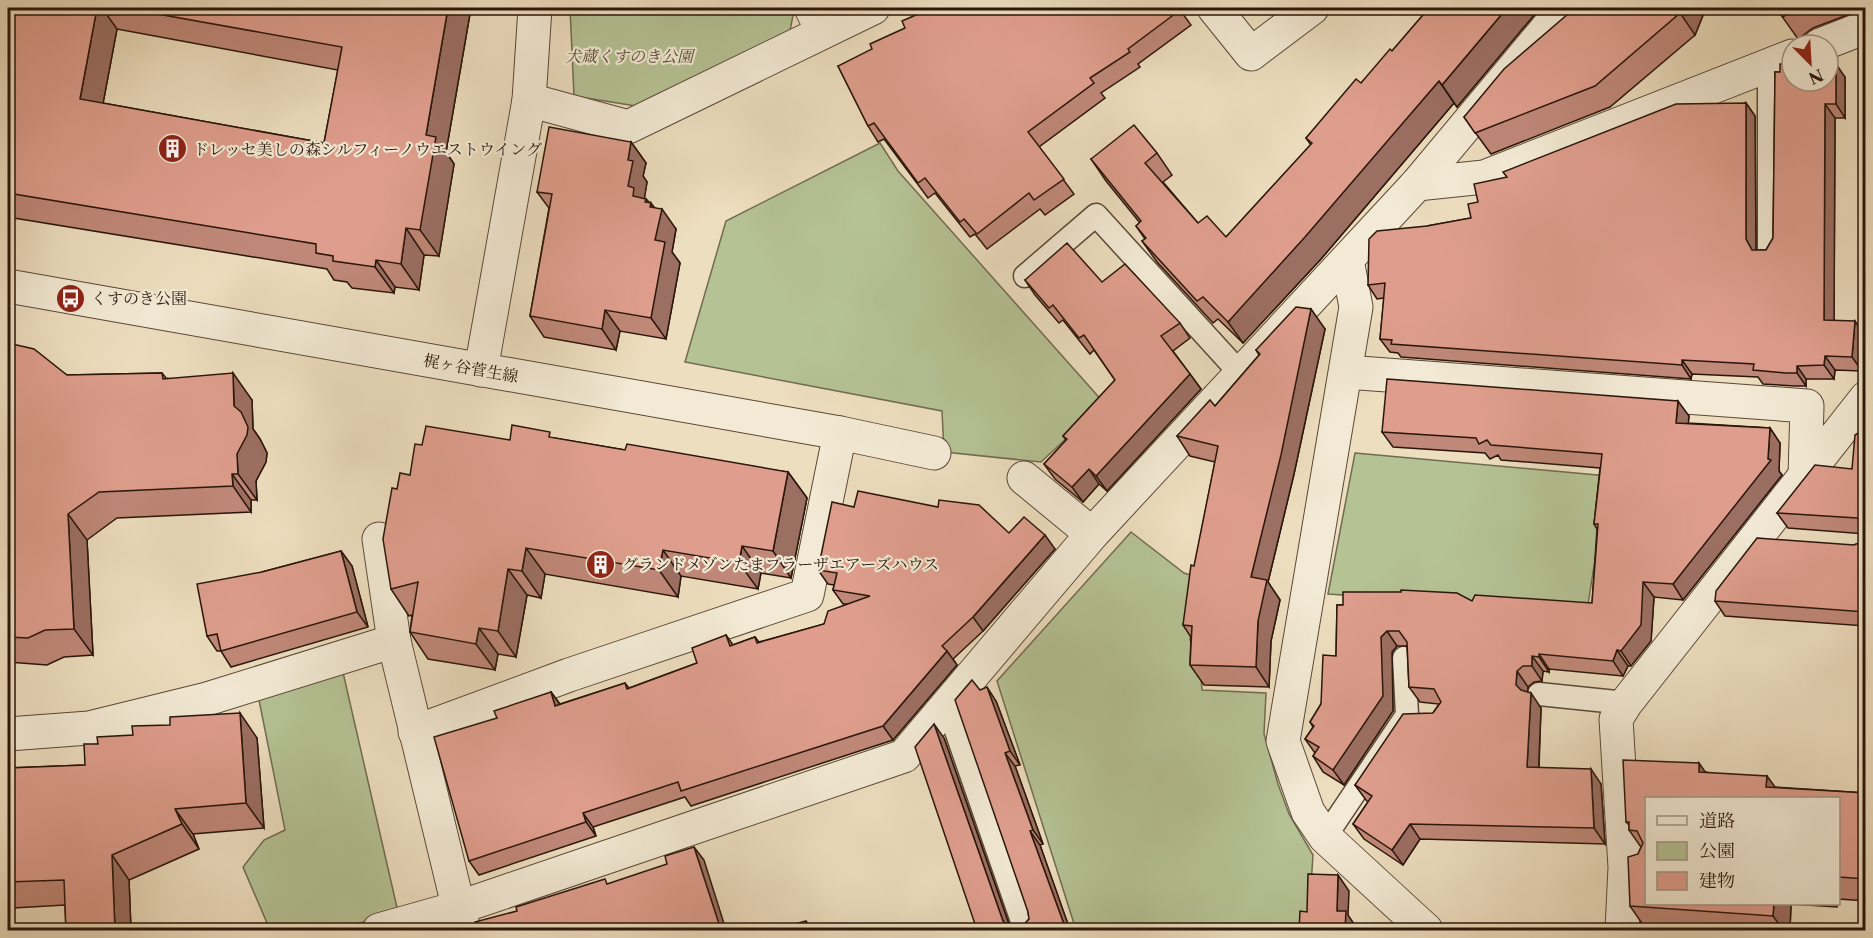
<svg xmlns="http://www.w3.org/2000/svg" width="1873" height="938" font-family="'Libre Caslon Text','Noto Serif JP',serif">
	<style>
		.green { fill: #b5c294; stroke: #706c50; stroke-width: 1.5 }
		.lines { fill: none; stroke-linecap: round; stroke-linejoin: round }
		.service-casing { stroke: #5b4838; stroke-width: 25 }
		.minor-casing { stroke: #5b4838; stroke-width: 35 }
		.tertiary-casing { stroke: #5b4838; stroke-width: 35 }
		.service { stroke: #f3ead5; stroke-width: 22 }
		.minor { stroke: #f3ead5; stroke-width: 33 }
		.tertiary { stroke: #f3ead5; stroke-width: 33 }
		.wall { fill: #c08879; stroke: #2a160b; stroke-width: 1.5; fill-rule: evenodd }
		.shaded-wall { fill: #9c6f63; stroke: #2a160b; stroke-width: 1.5 }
		.building { fill: #df9e8d; stroke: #2a160b; stroke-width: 1.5 }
		.labels { text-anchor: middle; stroke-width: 4.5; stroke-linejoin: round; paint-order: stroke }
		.park-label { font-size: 16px; font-style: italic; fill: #544a34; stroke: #f3ead5 }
		.poi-label { font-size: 16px; fill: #2a160b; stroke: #f3ead5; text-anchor: start }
		.street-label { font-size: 16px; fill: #2a160b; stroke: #f3ead5 }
	</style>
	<rect width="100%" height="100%" fill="#eddebf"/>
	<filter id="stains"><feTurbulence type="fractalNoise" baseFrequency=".00333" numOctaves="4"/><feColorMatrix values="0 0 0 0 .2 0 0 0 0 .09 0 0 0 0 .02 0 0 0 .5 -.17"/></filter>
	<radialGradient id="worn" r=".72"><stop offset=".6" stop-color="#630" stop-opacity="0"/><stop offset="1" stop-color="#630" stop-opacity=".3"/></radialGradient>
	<g class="green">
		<polygon points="570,8 793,8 794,10 790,31 636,106 574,96"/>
		<polygon points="880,143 898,171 1104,403 1041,462 944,452 942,411 685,362 726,221"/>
		<polygon points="1355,453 1608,476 1587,611 1328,594"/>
		<polygon points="1131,532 1184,573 1197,577 1190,640 1199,650 1202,690 1266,693 1264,734 1278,784 1289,814 1313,855 1308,930 1076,930 997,681"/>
		<polygon points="342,668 398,912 336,930 270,930 243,867 264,840 285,830 258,695"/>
	</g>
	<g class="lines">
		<defs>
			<g id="service">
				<polyline points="1769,252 1769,65"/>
				<polyline points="1025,276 1096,215 1240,373"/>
				<polyline points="1539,694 1626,703"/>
				<polyline points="947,705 1025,930"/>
				<polyline points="1325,837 1407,715 1404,658"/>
			</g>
			<g id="minor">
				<polyline points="811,8 823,32"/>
				<polyline points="1214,8 1251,54 1312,8"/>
				<polyline points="1820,45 1866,27"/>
				<polyline points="529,100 628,127 873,8"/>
				<polyline points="1417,184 1484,177 1792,56"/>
				<polyline points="1347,260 1356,307 1283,741 1308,812 1325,837 1426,930"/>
				<polyline points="1346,372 1807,406 1805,476"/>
				<polyline points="1024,478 1092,534"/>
				<polyline points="379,539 394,641 464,930"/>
				<polyline points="415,732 569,675 807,595 840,433 934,453"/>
				<polyline points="8,734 89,728 207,699 394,641"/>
				<polyline points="379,930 457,908 904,756 1092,534 1417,184 1564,8"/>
				<polyline points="1622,930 1625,867 1616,719 1626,703 1866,398"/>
			</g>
			<g id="tertiary">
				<polyline points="8,286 840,433"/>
				<polyline points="481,370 529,100 535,8"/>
			</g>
		</defs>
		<use href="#service" class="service-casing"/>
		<use href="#minor" class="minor-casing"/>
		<use href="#tertiary" class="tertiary-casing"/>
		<use href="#service" class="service"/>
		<use href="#minor" class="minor"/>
		<use href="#tertiary" class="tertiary"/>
	</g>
	<g class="wall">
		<path d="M 8,8 L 471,8 L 446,152 L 454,164 L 439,256 L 424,255 L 419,290 L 395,287 L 394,293 L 352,288 L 347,282 L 334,280 L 327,269 L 8,217 ZM 117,29 L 338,70 L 324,143 L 103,103 Z"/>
		<polygon points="1429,8 1540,8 1457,107 1454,103 1321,259 1243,343 1218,319 1213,323 1157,262 1142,241 1145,239 1136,226 1140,223 1106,181 1091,159 1157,153 1172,175 1163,182 1198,223 1226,237 1311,145 1306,138 1361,83 1392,51"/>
		<polygon points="1575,8 1706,8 1695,35 1610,107 1491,154 1464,117"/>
		<polygon points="1776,8 1866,8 1813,28 1798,39"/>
		<polygon points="1180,10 1191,25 1138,64 1140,67 1101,93 1105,98 1039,147 1074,194 1045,215 1040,209 987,249 975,234 970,237 935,193 928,198 884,139 878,142 868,126 838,66"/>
		<polygon points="1775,72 1845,77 1845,118 1835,118 1834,320 1864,335 1862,371 1835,370 1834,379 1806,379 1806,386 1795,386 1763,384 1758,377 1692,374 1691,379 1401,357 1398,353 1390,352 1380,339 1384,298 1377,299 1368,285 1427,226 1471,218 1478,202 1507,177 1746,103 1755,116 1756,250 1766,250 1773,238"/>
		<polygon points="631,142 646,163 643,176 647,182 644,199 646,199 676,229 672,252 680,263 666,339 620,331 616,350 544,337 530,316 549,208 537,192"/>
		<polygon points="1025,280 1102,282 1180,323 1190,338 1173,351 1201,389 1107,491 1099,484 1083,502 1055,479 1044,464 1066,440 1063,436 1115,380 1094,350 1090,354 1063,320 1059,323 1035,295"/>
		<polygon points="1325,329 1294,474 1268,582 1280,600 1271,641 1269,687 1204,685 1190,665 1191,637 1183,625 1215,462 1190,456 1177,436 1215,406 1259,355 1256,350"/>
		<polygon points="8,343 67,375 162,373 166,378 252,400 253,429 260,439 267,453 266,462 256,481 257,500 251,500 251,512 117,518 87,540 93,655 64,657 47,665 8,662"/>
		<polygon points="1689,416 1688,423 1770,428 1780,443 1779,471 1782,475 1683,600 1654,597 1651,641 1631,666 1628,666 1623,676 1549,669 1549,672 1543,671 1542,681 1534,682 1528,687 1527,692 1541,708 1539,768 1601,784 1605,844 1420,839 1403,865 1364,839 1353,824 1368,802 1366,800 1355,785 1433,713 1439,704 1420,702 1409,687 1407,646 1397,646 1392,652 1393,711 1344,785 1323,772 1313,756 1315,753 1305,739 1313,727 1310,722 1321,704 1336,656 1337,605 1472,601 1592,603 1597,529 1594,524 1600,468 1501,460 1498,455 1490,459 1485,453 1393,447 1382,432"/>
		<polygon points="1866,428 1866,534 1788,528 1777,513 1852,469"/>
		<polygon points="554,438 625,450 788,472 807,498 791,578 761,573 758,589 681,576 678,597 545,574 541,598 527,595 516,657 498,654 495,670 428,659 410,632 412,615 409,616 391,589 397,489 410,475 422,445"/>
		<polygon points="1009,533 1055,549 983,631 953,659 957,665 893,740 691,806 685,797 593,827 596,836 479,875 469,861 551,692 560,704 625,683 629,688 697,663 726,635 733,645 755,637 759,642 824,624 846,604 843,604 833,590 834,585 828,584 818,570"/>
		<polygon points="1866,540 1866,626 1725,616 1715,601"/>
		<polygon points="341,551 352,566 368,627 231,667 221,651 217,651 207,636 262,572"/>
		<polygon points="980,690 996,701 1020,765 1015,766 1043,844 1040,845 1070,930 977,930 944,738 1010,927 1012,929 1020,929 1029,919 1028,912"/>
		<polygon points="257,738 264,828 193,834 199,849 129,880 131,930 66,930 65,905 13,908 14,930 8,930 8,768 85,765"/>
		<polygon points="1706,772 1775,787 1866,793 1866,901 1839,899 1839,798 1647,903 1838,903 1837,907 1791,904 1790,930 1672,930 1646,929 1630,906 1638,854 1641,847 1629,830 1629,825 1626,822"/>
	</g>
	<g class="shaded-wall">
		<polygon points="97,8 102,8 117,29 99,125 80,99"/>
		<polygon points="448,8 471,8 446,152 454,164 439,256 420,230 426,135"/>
		<polygon points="1507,8 1540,8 1457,107 1442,85"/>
		<polygon points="1682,8 1706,8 1695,35 1680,13"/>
		<polygon points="1836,64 1845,77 1845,118 1836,104"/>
		<polygon points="1439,81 1454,103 1321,259 1243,343 1228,322"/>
		<polygon points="1746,103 1755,116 1756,253 1752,250 1746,239"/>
		<polygon points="1825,104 1835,118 1834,333 1824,320"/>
		<polygon points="631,142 646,163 643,176 647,182 644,201 633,196 628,186 628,160"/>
		<polygon points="646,199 651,206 651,203 660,216 662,209 676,229 672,252 680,263 666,339 651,318 655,240 645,202"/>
		<polygon points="406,228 424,255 419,290 401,264"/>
		<polygon points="376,260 395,287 394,293 375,267"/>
		<polygon points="1311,309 1325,329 1294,474 1268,582 1280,600 1271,641 1269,687 1256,667 1258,621 1251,577"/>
		<polygon points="605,310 620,331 616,350 602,329"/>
		<polygon points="1855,321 1864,335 1862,371 1852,357"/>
		<polygon points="1825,356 1835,370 1834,379 1824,365"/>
		<polygon points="1682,360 1692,374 1691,379 1682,365"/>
		<polygon points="1797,366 1806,379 1806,386 1797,373"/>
		<polygon points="233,373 252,400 253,429 260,439 267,453 266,462 256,481 257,500 238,474 234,406"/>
		<polygon points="1190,374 1201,389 1107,491 1096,476"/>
		<polygon points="1678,401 1689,416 1687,438 1676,423"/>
		<polygon points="1770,428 1780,443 1779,471 1782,475 1683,600 1673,584 1768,459"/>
		<polygon points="1089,469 1099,484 1083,502 1072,487"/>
		<polygon points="788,472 807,498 791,578 773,551"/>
		<polygon points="232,474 251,500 251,512 233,486"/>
		<polygon points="68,514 87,540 93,655 74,629"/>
		<polygon points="1045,535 1055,549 983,631 973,617"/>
		<polygon points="742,546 761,573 758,589 739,563"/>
		<polygon points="526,548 545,574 541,598 522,571"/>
		<polygon points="663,550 681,576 678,597 659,570"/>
		<polygon points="341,551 352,566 368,627 357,612"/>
		<polygon points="508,569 527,595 516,657 498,631"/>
		<polygon points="1643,582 1654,597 1651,641 1631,666 1621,651"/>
		<polygon points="479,628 498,654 495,670 476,644"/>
		<polygon points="1387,631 1397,646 1392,652 1393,711 1344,785 1333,770 1381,637"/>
		<polygon points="1617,650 1628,666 1623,676 1613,661"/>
		<polygon points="947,651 957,665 893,740 883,726"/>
		<polygon points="1539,654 1549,669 1549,672 1539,657"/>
		<polygon points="1532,656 1543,671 1542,681 1532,666"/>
		<polygon points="1517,671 1528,687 1527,700 1516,685"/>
		<polygon points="987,687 996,701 1020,765 1010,751"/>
		<polygon points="551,692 561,706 555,706"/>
		<polygon points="1531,693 1541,708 1538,782 1527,767"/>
		<polygon points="240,713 257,738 264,828 246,803"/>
		<polygon points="934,724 944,738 1011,930 1003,921"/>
		<polygon points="1005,753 1015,766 1043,844 1033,830"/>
		<polygon points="1699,763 1715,786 1699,772"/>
		<polygon points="1591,769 1601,784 1605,844 1594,828"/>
		<polygon points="1767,776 1783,798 1766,787"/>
		<polygon points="175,809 193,834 199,849 182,824"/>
		<polygon points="583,813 593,827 596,836 586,822"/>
		<polygon points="1410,824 1420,839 1403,865 1392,850"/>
		<polygon points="1030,831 1040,845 1070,930 1067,930 1065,927"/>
		<polygon points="694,847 704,860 726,930 721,930"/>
		<polygon points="112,855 129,880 131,930 115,930"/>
		<polygon points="1338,875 1349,891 1348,915 1356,927 1356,930 1345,930 1337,911"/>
		<polygon points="8,900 13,908 14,930 8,930"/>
		<polygon points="1774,903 1791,904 1790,930 1783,930 1773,916"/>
		<polygon points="806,921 812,930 808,930"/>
	</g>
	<g class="building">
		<polygon points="8,8 97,8 80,99 324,143 342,47 124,8 448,8 426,135 436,137 420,230 406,228 401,264 376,260 375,267 333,261 333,256 316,253 316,244 8,193"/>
		<polygon points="932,8 1178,8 1180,10 1128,49 1130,52 1090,78 1094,83 1028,132 1064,179 1034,200 1029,193 977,234 964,219 960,222 925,178 918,183 874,123 868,126 838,66 872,49 870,44 905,28 902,21"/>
		<polygon points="1429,8 1507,8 1442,85 1439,81 1305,237 1228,322 1203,297 1197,301 1142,241 1146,238 1136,226 1141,221 1091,159 1134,125 1157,153 1145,163 1198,223 1207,216 1226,237 1312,143 1306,138 1356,79 1361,83 1390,49 1392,51"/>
		<polygon points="1575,8 1682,8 1680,13 1595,86 1475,133 1464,117 1504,69"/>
		<polygon points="1776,8 1796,8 1783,17"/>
		<polygon points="1780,64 1792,64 1792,81 1828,81 1828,64 1836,64 1836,104 1825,104 1824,320 1855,321 1852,357 1825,356 1824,365 1797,366 1797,373 1785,373 1753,370 1754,364 1682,360 1682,365 1391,344 1392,340 1380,339 1385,283 1368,285 1369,239 1377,231 1427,226 1471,218 1468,204 1478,202 1474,184 1507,177 1503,172 1676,104 1746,103 1746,239 1752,250 1766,250 1773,238 1775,72 1780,72"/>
		<polygon points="549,127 631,142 628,160 633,161 628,186 634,188 633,196 646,199 645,202 651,203 650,207 662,209 655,240 665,242 651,318 605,310 602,329 530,316 552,194 537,192"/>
		<polygon points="1067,243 1102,282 1125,264 1180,323 1161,336 1190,374 1096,476 1089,469 1072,487 1044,464 1067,439 1063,436 1115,380 1084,335 1079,338 1053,305 1049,308 1025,280"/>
		<polygon points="1296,307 1311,309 1281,455 1251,577 1267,580 1258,621 1256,667 1190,665 1192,626 1183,625 1191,565 1194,566 1218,446 1177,436 1210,400 1215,406 1260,354 1256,350"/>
		<polygon points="8,343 34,349 67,375 162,373 163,379 233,373 234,406 241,412 248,427 247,435 237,454 238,474 232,474 233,486 99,492 68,514 74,629 45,630 28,638 8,637"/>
		<polygon points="1387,379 1678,401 1676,423 1770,428 1768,459 1771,460 1673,584 1643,582 1641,625 1621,651 1617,650 1613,661 1539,654 1539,657 1532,656 1532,666 1523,666 1517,671 1516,685 1521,690 1531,693 1527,767 1591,769 1594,828 1410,824 1392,850 1353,824 1372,796 1355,785 1403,714 1433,713 1441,702 1434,689 1409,687 1407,642 1399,631 1387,631 1381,637 1383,696 1333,770 1313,756 1319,747 1305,739 1314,726 1310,722 1321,704 1323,655 1336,656 1337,605 1343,605 1343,592 1401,592 1401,590 1457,593 1472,601 1475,595 1592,603 1598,524 1594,524 1602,454 1491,445 1487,440 1479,444 1476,438 1382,432"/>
		<polygon points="512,425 550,432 549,437 625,450 627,444 788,472 773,551 742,546 739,563 663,550 659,570 526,548 522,571 508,569 498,631 479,628 476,644 410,632 418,582 391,589 383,539 392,488 397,489 400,473 410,475 415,444 422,445 426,426 510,440"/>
		<polygon points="1866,428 1866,525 1857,518 1777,513 1815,465 1852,469 1855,435"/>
		<polygon points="858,491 938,507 939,500 979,505 1009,533 1024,517 1045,535 973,617 942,646 947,651 883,726 681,791 678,782 583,813 586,822 469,861 434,737 497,718 494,711 551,692 555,706 625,683 627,689 697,663 692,648 726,635 730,646 755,637 757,643 824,624 828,611 870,596 833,590 837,573 818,570 832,502 854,507"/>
		<polygon points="1757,538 1854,545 1866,540 1866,612 1715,601 1716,591"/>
		<polygon points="341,551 357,612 221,651 217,634 207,636 197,584 262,572"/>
		<polygon points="972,680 980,690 987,687 1010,751 1005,753 1033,830 1030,831 1065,927 1062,929 1062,930 977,930 915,747 934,724 1003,921 1012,929 1020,929 1029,919 1028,912 955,700"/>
		<polygon points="240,713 246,803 175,809 182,824 112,855 115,930 66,930 64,880 8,882 8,768 85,765 84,744 98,744 97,737 133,735 132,726 170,725 170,717"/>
		<polygon points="1623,760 1699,763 1699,772 1767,776 1766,787 1866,793 1866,879 1839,877 1839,798 1647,798 1647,903 1774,903 1773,916 1630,906 1628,857 1638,854 1643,843 1637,831 1629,830 1629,822 1626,822"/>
		<polygon points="694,847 721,930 478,930 475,922 517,911 516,907 605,879 607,884 667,864 665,856"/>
		<polygon points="1308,874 1338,875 1337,911 1346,911 1345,930 1299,930 1300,911 1307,912"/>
		<polygon points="806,921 808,930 773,930"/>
	</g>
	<defs>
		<symbol id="building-disc" viewBox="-11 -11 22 22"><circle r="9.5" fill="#8f2418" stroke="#f3ead5"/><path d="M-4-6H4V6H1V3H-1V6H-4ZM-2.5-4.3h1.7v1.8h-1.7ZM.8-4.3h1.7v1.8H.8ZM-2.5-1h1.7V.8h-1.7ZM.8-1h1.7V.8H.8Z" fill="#fff"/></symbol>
		<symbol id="bus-disc" viewBox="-11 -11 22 22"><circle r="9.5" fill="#8f2418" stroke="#f3ead5"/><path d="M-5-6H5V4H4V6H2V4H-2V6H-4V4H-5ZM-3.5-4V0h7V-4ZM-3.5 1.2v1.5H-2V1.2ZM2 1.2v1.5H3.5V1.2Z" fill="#fff"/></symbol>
	</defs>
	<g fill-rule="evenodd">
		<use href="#building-disc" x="156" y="132" width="33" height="33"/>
		<use href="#bus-disc" x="54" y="282" width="33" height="33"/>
		<use href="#building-disc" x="584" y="548" width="33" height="33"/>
	</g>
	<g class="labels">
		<g class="park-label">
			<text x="629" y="62">犬蔵くすのき公園</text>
		</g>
		<g class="poi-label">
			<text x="193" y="155">ドレッセ美しの森シルフィーノウエストウイング</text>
			<text x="91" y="304">くすのき公園</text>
			<text x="622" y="570">グランドメゾンたまプラーザエアーズハウス</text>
		</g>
		<g class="street-label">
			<text transform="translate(471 368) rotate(10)" y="6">梶ヶ谷菅生線</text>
		</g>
	</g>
	<rect width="1873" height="938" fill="none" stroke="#eddebf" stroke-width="30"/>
	<rect x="9" y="9" width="1855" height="920" fill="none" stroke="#2a160b" stroke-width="3"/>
	<rect x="15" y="15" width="1843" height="908" fill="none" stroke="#2a160b" stroke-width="1.5"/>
	<rect x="1645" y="797" width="195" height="108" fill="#f3ead5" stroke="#a39584" stroke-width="1.5"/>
	<rect x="1657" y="816" width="30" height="9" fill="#f3ead5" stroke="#a39584" stroke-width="1.5"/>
	<text x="1699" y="827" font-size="18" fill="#2a160b">道路</text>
	<rect x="1657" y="842" width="30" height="18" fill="#b5c294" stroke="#a39584" stroke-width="1.5"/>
	<text x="1699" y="857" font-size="18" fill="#2a160b">公園</text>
	<rect x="1657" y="872" width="30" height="18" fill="#df9e8d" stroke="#a39584" stroke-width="1.5"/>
	<text x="1699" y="887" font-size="18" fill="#2a160b">建物</text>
	<g transform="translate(1810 63) rotate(156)"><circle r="28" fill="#f3ead5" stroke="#a39584" stroke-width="1.5"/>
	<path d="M0-4.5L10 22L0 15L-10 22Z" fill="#8f2418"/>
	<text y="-9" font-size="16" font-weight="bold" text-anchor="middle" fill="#2a160b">N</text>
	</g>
	<rect width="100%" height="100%" filter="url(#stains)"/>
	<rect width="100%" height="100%" fill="url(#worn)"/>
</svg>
